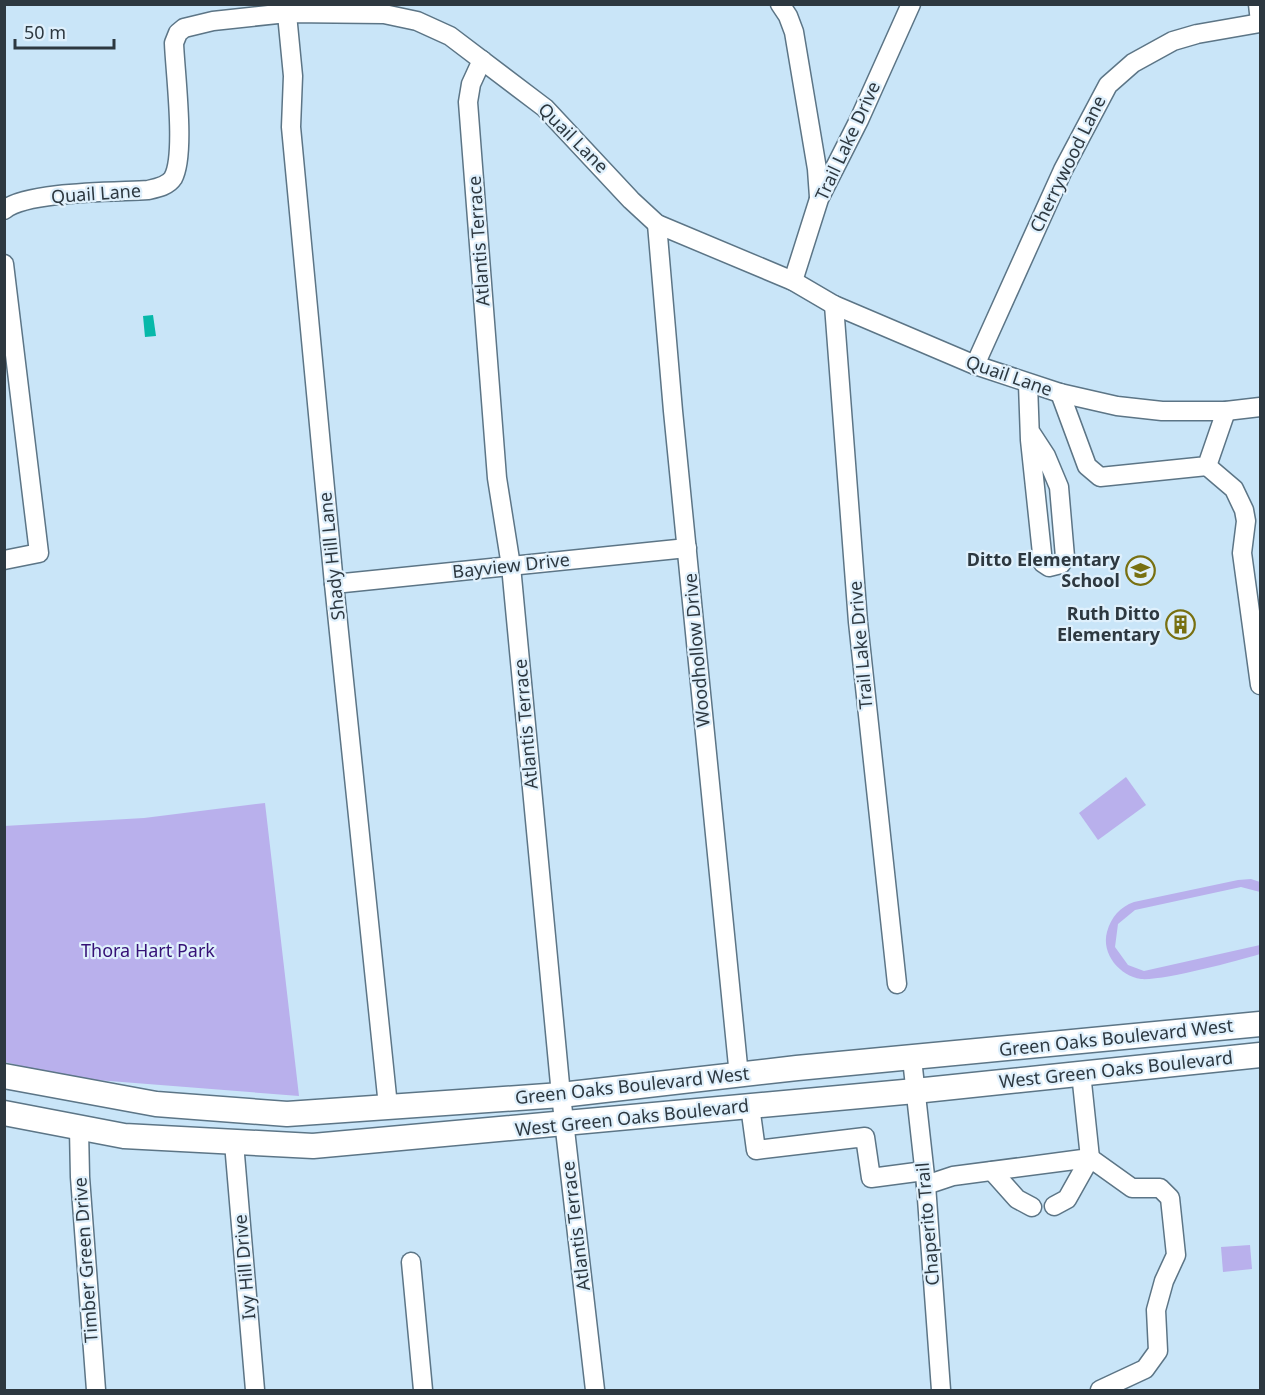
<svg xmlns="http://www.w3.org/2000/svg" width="1265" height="1395" font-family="'Noto Sans',sans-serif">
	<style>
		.green { fill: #b9b0ec }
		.water { fill: #07b8a9 }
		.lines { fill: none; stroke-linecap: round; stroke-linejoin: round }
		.minor-casing { stroke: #5c7586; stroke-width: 21 }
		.major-casing { stroke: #5c7586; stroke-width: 27 }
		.minor { stroke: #fff; stroke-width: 18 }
		.major { stroke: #fff; stroke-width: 24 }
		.labels { text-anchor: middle; stroke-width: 4.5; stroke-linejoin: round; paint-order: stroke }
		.street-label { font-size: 18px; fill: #2d3840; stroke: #dff0fc }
		.poi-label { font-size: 18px; font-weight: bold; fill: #2d3840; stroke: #dff0fc; text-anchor: end }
		.park-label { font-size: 18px; fill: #351176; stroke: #dff0fc }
	</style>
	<rect width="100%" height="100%" fill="#c9e5f8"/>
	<g class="green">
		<polygon points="1126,777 1146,805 1098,840 1079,813"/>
		<polygon points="265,803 299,1096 71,1078 5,1062 4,826 144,818"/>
		<path d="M 1238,880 L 1251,879 L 1260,882 L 1260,892 L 1241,887 L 1135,910 L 1118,924 L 1115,947 L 1128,965 L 1144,971 L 1260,945 L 1260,954 C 1237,961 1162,981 1141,979 C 1120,976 1101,954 1107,932 C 1111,917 1120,907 1134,902 Z"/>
		<polygon points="1250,1245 1252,1269 1223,1272 1221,1247"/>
	</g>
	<polygon class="water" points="153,315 156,336 145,337 143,316"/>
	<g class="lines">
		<defs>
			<g id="minor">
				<polyline points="286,4 293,76 291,127 334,584 388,1106"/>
				<polyline points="780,4 788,16 794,32 817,169 819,197"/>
				<polyline points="1258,4 1260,22"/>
				<polyline points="482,60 471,84 468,102 497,478 511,566 561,1095 595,1390"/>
				<path d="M 4,210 C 27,191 116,192 148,190 C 157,188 168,186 173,178 C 186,155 175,72 174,43 L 178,33 L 184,28 L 213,21 L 287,13 L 384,14 L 417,21 L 450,36 L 545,108 L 631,200 L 657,224 L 793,281 L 834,305 L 975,365 L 1060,393 L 1117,406 L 1162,411 L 1226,411 L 1260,407"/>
				<polyline points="657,224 673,411 739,1076"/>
				<polyline points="4,264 39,553 4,560"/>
				<polyline points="793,281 819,199 859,120 911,4"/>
				<polyline points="834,305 858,622 897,984"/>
				<polyline points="975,365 1063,170 1108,85 1133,63 1173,41 1197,34 1260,23"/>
				<polyline points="1028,384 1030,440 1043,563 1049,567 1061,564 1065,557 1059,487 1046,456 1031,433"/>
				<polyline points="1060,393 1087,466 1100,477 1207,466 1226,411"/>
				<polyline points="1207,466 1234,489 1244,510 1246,521 1242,553 1260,685"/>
				<polyline points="334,584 687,548"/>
				<polyline points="912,1059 926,1185 941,1390"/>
				<polyline points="750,1106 756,1150 865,1137 871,1178 924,1171"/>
				<polyline points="79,1129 80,1177 96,1390"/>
				<polyline points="234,1143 255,1390"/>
				<polyline points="992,1171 1017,1199 1032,1207"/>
				<polyline points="926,1185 953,1176 1090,1158 1081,1073"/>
				<polyline points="1054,1206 1067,1199 1090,1158 1132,1188 1160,1188 1170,1198 1176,1255 1164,1281 1156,1310 1158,1351 1145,1369 1100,1390"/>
				<polyline points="411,1262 423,1390"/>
			</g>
			<g id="major">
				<polyline points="4,1076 156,1104 287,1114 561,1095 797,1068 1260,1024"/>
				<polyline points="4,1113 124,1136 313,1146 915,1091 1260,1055"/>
			</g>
		</defs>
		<use href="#minor" class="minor-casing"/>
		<use href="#major" class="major-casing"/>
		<use href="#minor" class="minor"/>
		<use href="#major" class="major"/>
	</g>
	<defs>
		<symbol id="school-ring" viewBox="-11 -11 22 22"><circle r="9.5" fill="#dff0fc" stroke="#787011" stroke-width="1.5"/><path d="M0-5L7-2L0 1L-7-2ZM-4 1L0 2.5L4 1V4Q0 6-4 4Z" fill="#787011"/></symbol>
		<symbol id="building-ring" viewBox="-11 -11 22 22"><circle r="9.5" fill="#dff0fc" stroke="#787011" stroke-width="1.5"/><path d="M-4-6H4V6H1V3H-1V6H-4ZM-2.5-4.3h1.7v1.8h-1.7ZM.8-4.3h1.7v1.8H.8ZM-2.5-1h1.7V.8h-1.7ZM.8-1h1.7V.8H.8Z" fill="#787011"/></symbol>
	</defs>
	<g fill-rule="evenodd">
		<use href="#school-ring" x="1124" y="554" width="33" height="33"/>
		<use href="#building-ring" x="1164" y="608" width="33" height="33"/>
	</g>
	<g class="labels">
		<g class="street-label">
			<text transform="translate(573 138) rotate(45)" y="6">Quail Lane</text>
			<text transform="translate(848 141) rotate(-65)" y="6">Trail Lake Drive</text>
			<text transform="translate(1068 164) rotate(-64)" y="6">Cherrywood Lane</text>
			<text transform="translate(96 194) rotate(-4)" y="6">Quail Lane</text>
			<text transform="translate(479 241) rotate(-94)" y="6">Atlantis Terrace</text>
			<text transform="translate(1009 376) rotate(19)" y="6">Quail Lane</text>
			<text transform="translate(332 556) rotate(-96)" y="6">Shady Hill Lane</text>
			<text transform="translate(511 566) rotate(-6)" y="6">Bayview Drive</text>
			<text transform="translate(861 645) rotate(-95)" y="6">Trail Lake Drive</text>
			<text transform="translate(697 650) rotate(-95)" y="6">Woodhollow Drive</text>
			<text transform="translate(526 724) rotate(-95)" y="6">Atlantis Terrace</text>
			<text transform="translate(1116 1038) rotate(-6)" y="6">Green Oaks Boulevard West</text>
			<text transform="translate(1116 1070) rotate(-6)" y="6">West Green Oaks Boulevard</text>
			<text transform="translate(632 1086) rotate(-6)" y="6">Green Oaks Boulevard West</text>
			<text transform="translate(632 1118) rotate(-6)" y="6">West Green Oaks Boulevard</text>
			<text transform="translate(928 1224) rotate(-95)" y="6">Chaperito Trail</text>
			<text transform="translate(576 1226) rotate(-97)" y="6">Atlantis Terrace</text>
			<text transform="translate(86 1260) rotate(-94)" y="6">Timber Green Drive</text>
			<text transform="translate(245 1267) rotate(-95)" y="6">Ivy Hill Drive</text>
		</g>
		<g class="poi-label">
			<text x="1120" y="566">Ditto Elementary<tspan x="1120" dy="21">School</tspan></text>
			<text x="1160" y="620">Ruth Ditto<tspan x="1160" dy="21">Elementary</tspan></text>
		</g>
		<g class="park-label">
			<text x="148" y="957">Thora Hart Park</text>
		</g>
	</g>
	<rect width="1265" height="1395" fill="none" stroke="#2d3840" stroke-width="12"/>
	<path d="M15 39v9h99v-9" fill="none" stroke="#2d3840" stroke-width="3"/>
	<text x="24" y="39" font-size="18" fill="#2d3840" stroke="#dff0fc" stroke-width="4.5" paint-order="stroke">50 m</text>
</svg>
